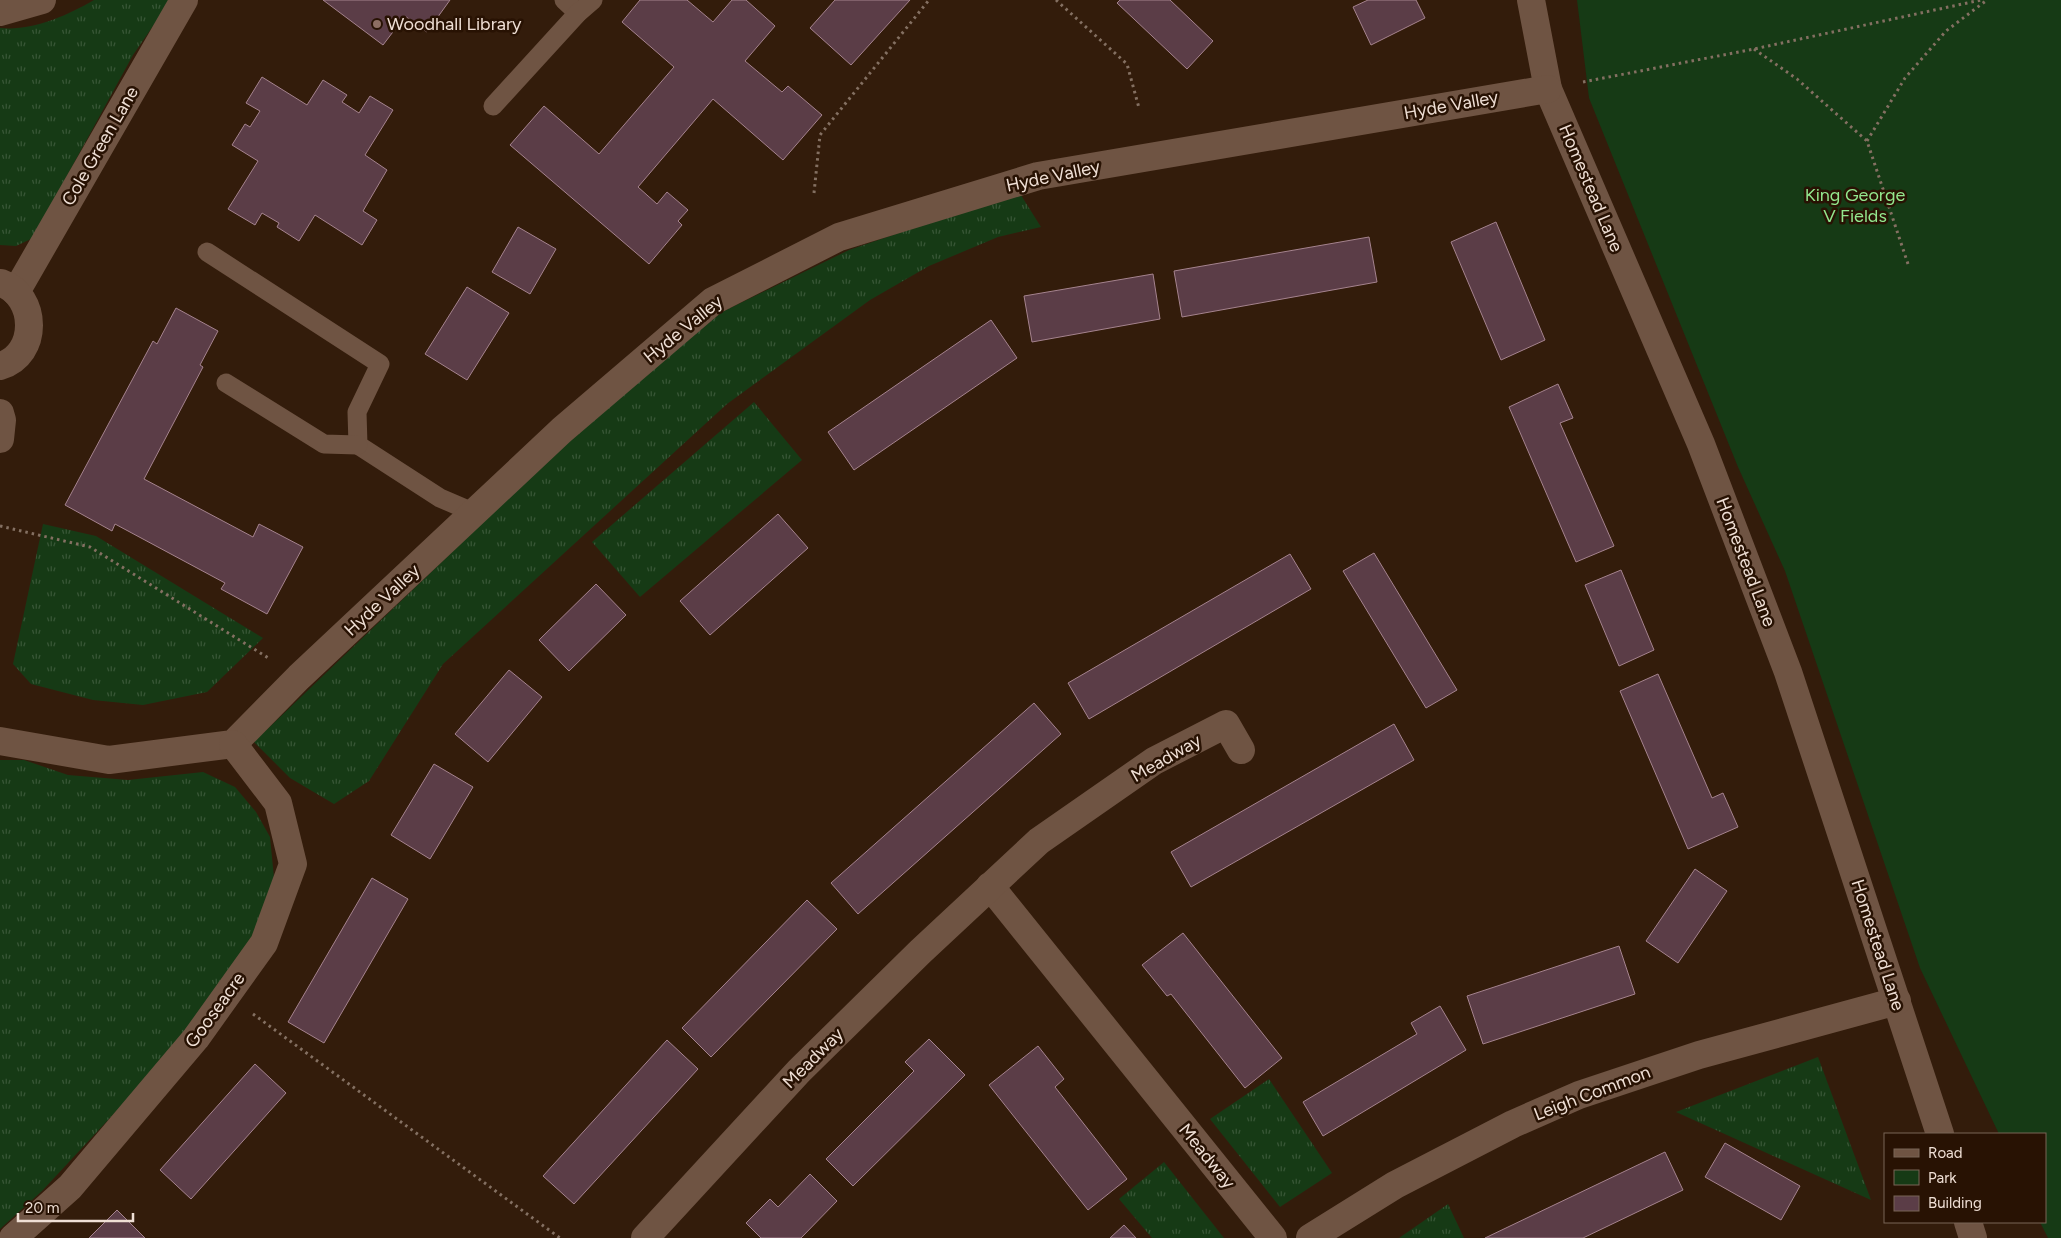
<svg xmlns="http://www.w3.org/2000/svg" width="2061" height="1238" font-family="Figtree,sans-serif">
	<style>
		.grass { fill: url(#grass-tufts) }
		.park { fill: #163a15 }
		.building { fill: #5b3d47; stroke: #a5838e }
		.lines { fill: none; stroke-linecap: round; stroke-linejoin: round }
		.path { stroke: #847062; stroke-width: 3; stroke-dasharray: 2.5 4; stroke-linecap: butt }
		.service { stroke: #6f5443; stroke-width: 19 }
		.minor { stroke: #6f5443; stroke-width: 28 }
		.tertiary { stroke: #6f5443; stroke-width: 28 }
		.education-dot { fill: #8d6e63; stroke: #281203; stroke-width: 2 }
		.labels { text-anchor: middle; stroke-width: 5; stroke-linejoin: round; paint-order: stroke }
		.poi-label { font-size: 18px; fill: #efdfd5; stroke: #281203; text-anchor: start }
		.street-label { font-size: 18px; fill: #efdfd5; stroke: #281203 }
		.park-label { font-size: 18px; fill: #93e78e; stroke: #281203 }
	</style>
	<defs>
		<pattern id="grass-tufts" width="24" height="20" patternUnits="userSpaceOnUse" patternTransform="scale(1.25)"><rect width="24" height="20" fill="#163a15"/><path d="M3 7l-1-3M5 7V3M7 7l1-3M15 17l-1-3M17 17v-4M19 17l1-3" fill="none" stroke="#385636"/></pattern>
	</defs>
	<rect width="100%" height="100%" fill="#331c0b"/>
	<g class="grass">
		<path d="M 94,0 L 171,0 L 133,55 L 33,238 L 16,246 L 0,245 L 0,28 C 33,31 66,16 94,0 Z"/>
		<polygon points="1019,192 1041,227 998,237 929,266 870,300 727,404 443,664 369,781 334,804 290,778 254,742 570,439 722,312 849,250"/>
		<polygon points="754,402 802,460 640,597 592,542"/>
		<polygon points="43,524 96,536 263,638 207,692 143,705 93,700 31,684 13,664"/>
		<polygon points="0,760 24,760 68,775 128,780 203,772 235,787 256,812 270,837 274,878 256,931 216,992 161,1063 42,1191 0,1229"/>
		<polygon points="1818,1057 1871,1200 1676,1112"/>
		<polygon points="1269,1079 1332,1173 1280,1207 1210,1119"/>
		<polygon points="1164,1162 1224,1238 1152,1238 1119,1199"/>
		<polygon points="1448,1204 1464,1238 1399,1238"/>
	</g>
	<polygon class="park" points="1577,0 2061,0 2061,1238 2048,1238 2040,1222 2045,1222 2045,1134 1999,1134 1920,968 1785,571 1738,467 1589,98"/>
	<g class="building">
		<polygon points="323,0 450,0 427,32 405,16 383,45"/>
		<polygon points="640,0 687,0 713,22 732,0 746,0 775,26 745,61 782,92 788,86 822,115 783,160 713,99 638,187 657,204 667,192 688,210 678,221 682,225 649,264 510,145 544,106 599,154 674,67 622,22"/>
		<polygon points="835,0 910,0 851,65 810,28"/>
		<polygon points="1120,0 1170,0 1213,41 1187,69 1117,3"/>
		<polygon points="1368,0 1416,0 1425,18 1371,45 1353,7"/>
		<polygon points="262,77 307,105 323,80 347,95 342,102 359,113 370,96 393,110 365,155 387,170 363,211 377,220 362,245 315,215 299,241 277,227 279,223 262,213 255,225 228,209 258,161 232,145 245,124 250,127 260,111 246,103"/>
		<polygon points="1496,222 1545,340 1501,360 1451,242"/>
		<polygon points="518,227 556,249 530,294 492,272"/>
		<polygon points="1369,237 1377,282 1182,317 1174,271"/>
		<polygon points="1153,274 1160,319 1032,342 1024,296"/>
		<polygon points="467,287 509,313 467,380 425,354"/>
		<polygon points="176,308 218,331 200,365 203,367 144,479 253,537 259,524 303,547 267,614 221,589 225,583 115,524 112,531 65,505 153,341 157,344"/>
		<polygon points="991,320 1017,358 854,470 828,432"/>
		<polygon points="1558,384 1573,418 1560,423 1614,546 1576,562 1509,407"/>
		<polygon points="778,514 808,548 710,635 680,601"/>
		<polygon points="1374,553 1457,690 1426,708 1343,571"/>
		<polygon points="1290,554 1311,589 1089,719 1068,683"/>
		<polygon points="1621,570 1654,650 1619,666 1585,585"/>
		<polygon points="596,584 626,615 569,671 539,640"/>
		<polygon points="509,670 542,697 488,762 455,734"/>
		<polygon points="1658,674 1712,798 1723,793 1738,827 1688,849 1620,691"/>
		<polygon points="1034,703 1061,734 858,914 831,883"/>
		<polygon points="1394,724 1414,760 1191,887 1171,852"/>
		<polygon points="434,764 473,787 430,859 391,835"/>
		<polygon points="1695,869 1727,891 1678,963 1646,941"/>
		<polygon points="372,878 408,899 324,1043 288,1022"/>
		<polygon points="807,900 837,929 711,1057 682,1028"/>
		<polygon points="1183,933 1282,1058 1245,1088 1171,994 1167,996 1142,965"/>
		<polygon points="1619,946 1635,994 1483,1044 1467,996"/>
		<polygon points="1440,1006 1466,1050 1323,1136 1303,1102 1417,1034 1411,1023"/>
		<polygon points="929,1039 965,1075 853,1186 826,1159 914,1071 905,1062"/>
		<polygon points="667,1040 698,1069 574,1204 543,1176"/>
		<polygon points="1038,1046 1064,1079 1055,1087 1127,1179 1088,1210 989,1085"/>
		<polygon points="255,1064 286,1093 191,1199 160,1170"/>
		<polygon points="1725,1143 1800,1186 1781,1220 1705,1177"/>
		<polygon points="1665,1152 1683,1190 1583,1238 1485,1238"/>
		<polygon points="810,1174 837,1201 801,1238 761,1238 746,1223 770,1199 778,1207"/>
		<polygon points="117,1210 145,1238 89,1238"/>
		<polygon points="1124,1225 1136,1238 1110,1238"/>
	</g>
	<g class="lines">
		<g class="path">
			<polyline points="1056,0 1127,64 1139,108"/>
			<polyline points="1754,49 1797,79 1867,141 1909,267"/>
			<polyline points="1583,82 1754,49 1981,0"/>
			<polyline points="1867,141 1905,78 1946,31 1987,0"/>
			<polyline points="814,193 820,135 929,0"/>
			<polyline points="0,526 90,547 270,659"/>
			<polyline points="253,1014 560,1238"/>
		</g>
		<g class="service">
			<polyline points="564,0 578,13"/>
			<polyline points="493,106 578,13 593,0"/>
			<polyline points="207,252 380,364 357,412 358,445 440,498 475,513"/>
			<polyline points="226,383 324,444 358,445"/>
		</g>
		<g class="minor">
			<polyline points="1531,0 1548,89 1701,444 1788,672 1940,1134"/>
			<polyline points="0,12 42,0"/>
			<polyline points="0,741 109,760 233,744 299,677 562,430 713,301 839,237 1038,176 1548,89"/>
			<polyline points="990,886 1273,1238"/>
			<polyline points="1968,1222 1973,1238"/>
			<polyline points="13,1238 70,1187 196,1038 264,943 293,864 278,803 233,744"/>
			<polyline points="645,1238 799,1071 920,952 1039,841 1154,761 1226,724 1241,750"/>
			<polyline points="1310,1238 1395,1185 1513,1124 1579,1095 1699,1055 1897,1001"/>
		</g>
		<g class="tertiary">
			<polyline points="16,292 184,0"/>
			<path d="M 0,366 C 39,355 38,296 1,283"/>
			<polyline points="0,413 2,420 0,439"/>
		</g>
	</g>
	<circle class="education-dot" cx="377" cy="24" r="5"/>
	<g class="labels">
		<g class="poi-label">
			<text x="387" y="30">Woodhall Library</text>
		</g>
		<g class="street-label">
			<text transform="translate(1451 105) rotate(-10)" y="6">Hyde Valley</text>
			<text transform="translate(100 146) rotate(-60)" y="6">Cole Green Lane</text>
			<text transform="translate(1053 176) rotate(-12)" y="6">Hyde Valley</text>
			<text transform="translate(1591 188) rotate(67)" y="6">Homestead Lane</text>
			<text transform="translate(683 329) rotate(-39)" y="6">Hyde Valley</text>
			<text transform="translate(1746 562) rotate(69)" y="6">Homestead Lane</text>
			<text transform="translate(382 600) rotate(-43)" y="6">Hyde Valley</text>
			<text transform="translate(1166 758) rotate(-30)" y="6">Meadway</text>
			<text transform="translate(1878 945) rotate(72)" y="6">Homestead Lane</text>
			<text transform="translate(215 1010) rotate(-54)" y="6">Gooseacre</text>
			<text transform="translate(813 1058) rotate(-45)" y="6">Meadway</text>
			<text transform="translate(1592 1093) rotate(-21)" y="6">Leigh Common</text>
			<text transform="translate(1207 1156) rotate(51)" y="6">Meadway</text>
		</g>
		<g class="park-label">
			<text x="1855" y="201">King George<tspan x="1855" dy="21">V Fields</tspan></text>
		</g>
	</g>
	<rect x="1884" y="1133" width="162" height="90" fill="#281203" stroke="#786457"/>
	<rect x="1894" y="1149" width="25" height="8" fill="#6f5443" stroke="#786457"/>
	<text x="1928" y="1158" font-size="15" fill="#efdfd5">Road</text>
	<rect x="1894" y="1170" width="25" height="15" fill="#163a15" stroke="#786457"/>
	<text x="1928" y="1183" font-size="15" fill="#efdfd5">Park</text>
	<rect x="1894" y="1196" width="25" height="15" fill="#5b3d47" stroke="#786457"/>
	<text x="1928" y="1208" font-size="15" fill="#efdfd5">Building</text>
	<path d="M18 1213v8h115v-8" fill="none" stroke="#efdfd5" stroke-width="2.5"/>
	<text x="25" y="1213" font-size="15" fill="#efdfd5" stroke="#281203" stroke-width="4" paint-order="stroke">20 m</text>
</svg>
